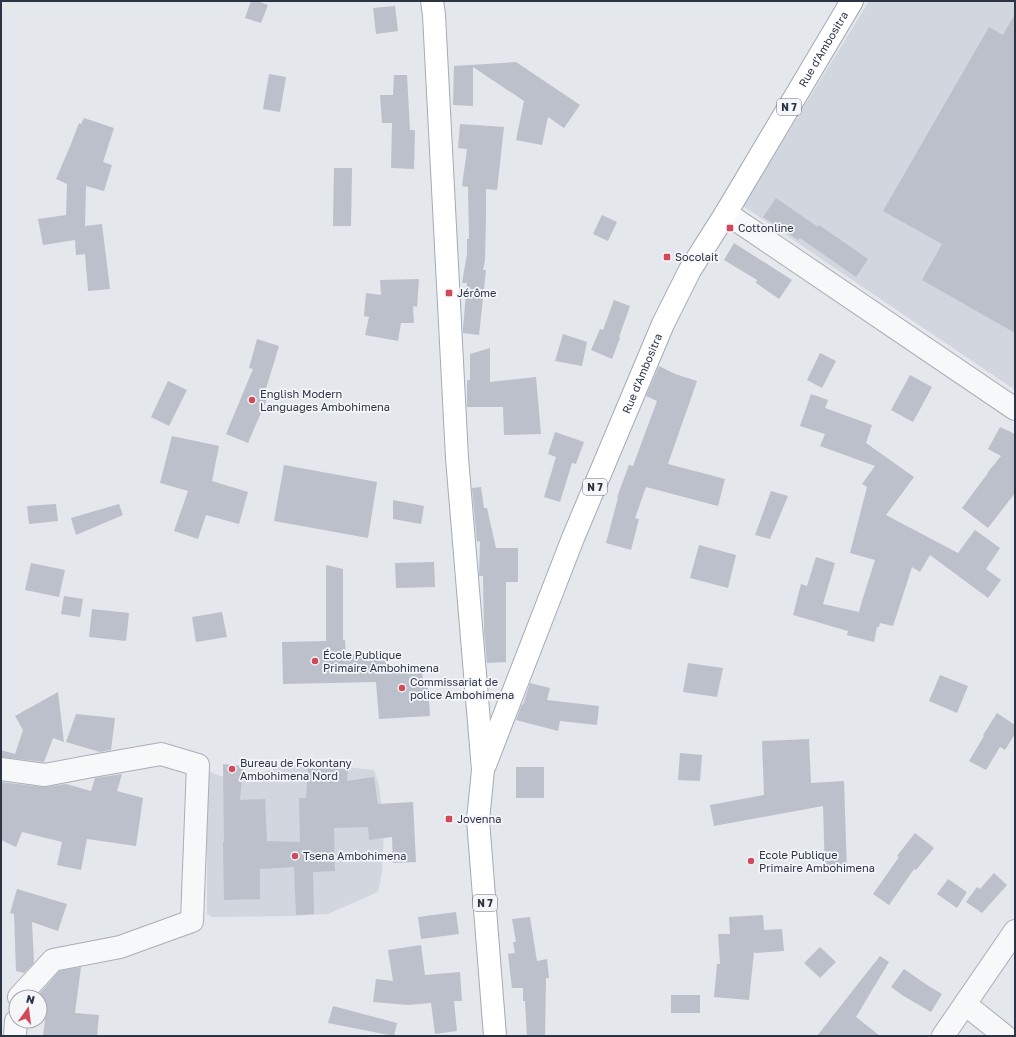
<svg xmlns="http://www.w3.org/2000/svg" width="1016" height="1037" font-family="'Golos Text',sans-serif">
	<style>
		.built { fill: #d2d6de }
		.building { fill: #bbc0ca }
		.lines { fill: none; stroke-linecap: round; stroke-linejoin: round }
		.minor-casing { stroke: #a9aeb7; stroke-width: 24 }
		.major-casing { stroke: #a3abb8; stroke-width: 24 }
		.minor { stroke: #f7f8fa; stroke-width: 22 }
		.major { stroke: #fff; stroke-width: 22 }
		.poi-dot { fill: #d1495b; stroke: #f4f6f9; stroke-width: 1.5 }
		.labels { text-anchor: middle; stroke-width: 3.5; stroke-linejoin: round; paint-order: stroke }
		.shield { fill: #f4f6f9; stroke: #676e7b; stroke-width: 1 }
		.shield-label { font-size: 10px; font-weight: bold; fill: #2b3445 }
		.street-label { font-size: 11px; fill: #2b3445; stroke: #f4f6f9 }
		.poi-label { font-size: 11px; fill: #2b3445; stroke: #f4f6f9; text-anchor: start }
	</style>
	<rect width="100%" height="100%" fill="#e4e7ec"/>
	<g class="built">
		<polygon points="869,1 1015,1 1015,390 743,206"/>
		<polygon points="306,763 374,770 379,785 384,827 382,873 378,892 328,914 292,916 212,917 207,914 207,838 204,769 220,776 244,778 283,766"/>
	</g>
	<g class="building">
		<polygon points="251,1 257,1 268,5 261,23 245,18"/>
		<polygon points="395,6 398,31 376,34 373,8"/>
		<polygon points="1015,14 1015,333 922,280 942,244 883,211 989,27 1003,35"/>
		<polygon points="516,62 580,105 564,128 548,117 542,145 516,140 524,101 473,67 473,106 453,105 454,66"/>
		<polygon points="269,74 286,77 280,112 263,109"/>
		<polygon points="394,75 407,75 410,130 415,130 414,169 391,168 392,123 382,123 380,95 393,95"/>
		<polygon points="84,118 114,128 103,162 112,165 104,191 86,186 85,226 102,224 110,289 88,291 85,254 76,255 75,240 43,245 38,219 66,215 67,184 56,179 71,144 79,123 81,124"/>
		<polygon points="460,124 504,127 497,190 486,189 486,217 485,260 483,270 486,270 479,335 463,333 463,328 467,283 462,283 467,254 467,239 469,239 468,187 462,186 467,149 458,148"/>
		<polygon points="334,168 352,168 351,226 333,226"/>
		<polygon points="776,198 818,227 819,225 868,259 856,277 800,238 798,240 763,217"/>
		<polygon points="602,215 617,222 608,241 593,234"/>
		<polygon points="734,243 792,280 779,299 756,283 757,280 724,260"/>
		<polygon points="419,279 417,307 413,306 414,323 401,323 398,341 365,335 369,317 364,316 366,293 381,295 380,280"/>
		<polygon points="614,300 630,306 619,337 620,338 612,359 591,350 600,329 603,330"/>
		<polygon points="563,334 587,342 582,366 555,361"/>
		<polygon points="257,339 279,346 265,392 269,394 248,443 226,434 253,369 249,368"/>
		<polygon points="490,348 490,382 536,377 541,434 504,435 503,407 467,407 467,380 470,380 470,354"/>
		<polygon points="820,353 836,361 822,388 807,380"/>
		<polygon points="659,366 675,374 697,381 668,464 725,479 718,506 646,487 635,518 639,519 631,550 606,543 618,498 617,497 629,465 633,466 657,401 646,396"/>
		<polygon points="910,375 932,387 913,422 891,410"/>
		<polygon points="168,381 187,390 169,426 151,417"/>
		<polygon points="811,394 828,400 825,408 872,425 866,443 914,477 886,515 958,553 975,530 1000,548 986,569 1001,580 988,598 930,555 920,572 912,567 893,626 880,623 879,627 877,627 874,642 847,635 848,631 793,615 801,584 807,586 816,557 835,563 823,604 859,612 862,601 875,560 850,553 867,487 862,484 875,466 820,446 825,434 800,426"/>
		<polygon points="1000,427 1015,434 1015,493 988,528 962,508 988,473 988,472 1001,456 988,449"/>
		<polygon points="555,432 584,442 576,464 572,463 560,502 544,497 556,457 548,454"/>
		<polygon points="172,436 219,446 212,481 248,492 239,524 206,515 198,539 174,531 188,491 160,483"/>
		<polygon points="284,465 377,482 368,538 274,521"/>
		<polygon points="481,487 484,508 487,508 496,548 518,548 518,582 506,582 506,662 487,663 484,631 483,576 479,576 480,541 477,542 472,488"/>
		<polygon points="771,491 788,496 770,539 755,535"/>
		<polygon points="393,500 424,506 421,524 393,519"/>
		<polygon points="56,504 58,521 29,524 27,506"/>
		<polygon points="119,504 123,515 76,535 71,518"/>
		<polygon points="699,545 736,555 728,588 690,578"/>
		<polygon points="434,562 435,587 396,588 395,563"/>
		<polygon points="31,563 65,570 59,597 25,590"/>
		<polygon points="326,565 343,569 343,640 345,640 346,655 385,651 387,669 422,667 423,686 428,686 430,716 379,719 376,682 283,684 282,642 326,641"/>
		<polygon points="64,596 83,599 80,617 61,614"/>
		<polygon points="92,609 129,613 126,641 89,637"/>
		<polygon points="222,612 227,637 196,642 192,617"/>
		<polygon points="688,663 723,668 717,697 683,692"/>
		<polygon points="940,675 968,686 957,713 929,701"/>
		<polygon points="530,683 550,688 547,700 599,706 597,725 560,721 558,731 516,720 522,704 523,705"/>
		<polygon points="58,692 64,742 53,738 44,762 1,757 1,750 15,754 23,730 15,716"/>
		<polygon points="997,713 1015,725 1015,734 1005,750 1000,747 986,770 969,761 984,736 983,735"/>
		<polygon points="76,714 115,718 111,750 100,752 66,742"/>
		<polygon points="809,739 811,783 844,781 847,873 825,873 823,806 714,826 710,805 764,795 762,741"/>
		<polygon points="680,753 702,755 700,781 678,780"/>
		<polygon points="223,764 243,766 240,800 265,799 267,841 300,842 299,798 306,798 308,766 348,769 347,781 374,777 378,804 413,802 416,862 393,863 392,837 369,840 368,827 334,828 335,871 313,872 314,914 296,915 294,867 260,869 260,899 224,900 223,842 224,842"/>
		<rect x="516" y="767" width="28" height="31"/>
		<polygon points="122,774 117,791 143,798 136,846 87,839 81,870 57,865 62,842 22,832 16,847 1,840 1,782 44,787 66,784 91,791 95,778"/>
		<polygon points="915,833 934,848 916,870 914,869 889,905 873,894 899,857 897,856"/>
		<polygon points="994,873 1007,885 982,913 966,902 977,887 980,889"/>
		<polygon points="948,879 967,892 957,908 937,894"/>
		<polygon points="17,889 67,904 58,931 32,922 34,963 24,973 16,971 14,914 10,913"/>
		<polygon points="456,912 459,934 421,939 418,917"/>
		<polygon points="763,915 764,930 782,929 784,951 755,953 754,952 749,1000 714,997 717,964 720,964 718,934 730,934 729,917"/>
		<polygon points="530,917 537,961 547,959 549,978 546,978 545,1036 527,1036 525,1001 523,1001 523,988 512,988 508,954 515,953 513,942 516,942 512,919"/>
		<polygon points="421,945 425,975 460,972 462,1001 454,1001 457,1031 435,1034 431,1003 408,1005 373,1002 376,979 393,981 388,950"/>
		<polygon points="820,947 836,962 820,978 804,963"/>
		<polygon points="880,956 889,962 856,1017 880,1036 817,1036"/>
		<polygon points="81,967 75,1013 99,1015 97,1036 43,1036 47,1003 40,1002 40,993 59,971"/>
		<polygon points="904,969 927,985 942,994 931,1012 902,995 891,987"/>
		<rect x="671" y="995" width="29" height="18"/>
		<polygon points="333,1006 397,1023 394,1036 328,1023"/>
	</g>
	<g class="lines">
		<defs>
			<g id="minor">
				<polyline points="726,213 1015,409"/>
				<polyline points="1,769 45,775 87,767 161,754 198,765 192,921 120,947 53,960 19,997"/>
				<polyline points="965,1004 1005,1036"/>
				<polyline points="15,1036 16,1021"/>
				<polyline points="943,1036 1015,931"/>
			</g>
			<g id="major">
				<polyline points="432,1 434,15 457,458 483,770 478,820 495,1036"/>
				<path id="s1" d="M 485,765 L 573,538 L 663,324 L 690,270 L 726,213 L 852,1"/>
			</g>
		</defs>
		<use href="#minor" class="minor-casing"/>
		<use href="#major" class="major-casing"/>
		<use href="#minor" class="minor"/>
		<use href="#major" class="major"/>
	</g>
	<g class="poi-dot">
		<rect x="726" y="224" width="8" height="8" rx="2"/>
		<rect x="663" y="253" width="8" height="8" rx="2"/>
		<rect x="445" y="289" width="8" height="8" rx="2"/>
		<circle cx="252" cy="400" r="4"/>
		<circle cx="315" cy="661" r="4"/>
		<circle cx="402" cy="688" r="4"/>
		<circle cx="232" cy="769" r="4"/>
		<rect x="445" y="815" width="8" height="8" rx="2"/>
		<circle cx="295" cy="856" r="4"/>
		<circle cx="751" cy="861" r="4"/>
	</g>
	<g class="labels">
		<g class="shield">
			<rect x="777" y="99" width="24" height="16" rx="3"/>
			<rect x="583" y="479" width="24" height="16" rx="3"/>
			<rect x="473" y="895" width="24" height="16" rx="3"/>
		</g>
		<g class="shield-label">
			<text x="789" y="111">N 7</text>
			<text x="595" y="491">N 7</text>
			<text x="485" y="907">N 7</text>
		</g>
		<g class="street-label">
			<text dy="4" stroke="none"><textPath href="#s1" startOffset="794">Rue d'Ambositra</textPath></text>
			<text dy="4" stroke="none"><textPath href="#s1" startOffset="422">Rue d'Ambositra</textPath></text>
		</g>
		<g class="poi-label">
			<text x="738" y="232">Cottonline</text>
			<text x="675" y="261">Socolait</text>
			<text x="457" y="297">Jérôme</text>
			<text x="260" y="398">English Modern<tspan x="260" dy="13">Languages Ambohimena</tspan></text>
			<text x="323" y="659">École Publique<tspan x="323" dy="13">Primaire Ambohimena</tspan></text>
			<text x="410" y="686">Commissariat de<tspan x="410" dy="13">police Ambohimena</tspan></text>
			<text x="240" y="767">Bureau de Fokontany<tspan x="240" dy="13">Ambohimena Nord</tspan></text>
			<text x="457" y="823">Jovenna</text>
			<text x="759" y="859">Ecole Publique<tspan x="759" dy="13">Primaire Ambohimena</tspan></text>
			<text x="303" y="860">Tsena Ambohimena</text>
		</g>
	</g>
	<rect width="1016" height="1037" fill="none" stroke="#2b3445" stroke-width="4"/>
	<g transform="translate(28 1009) rotate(14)"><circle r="19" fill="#f4f6f9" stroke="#a4a8b1"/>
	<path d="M0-3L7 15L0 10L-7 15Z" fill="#d1495b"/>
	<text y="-6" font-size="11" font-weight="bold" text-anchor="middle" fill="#2b3445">N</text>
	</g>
</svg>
